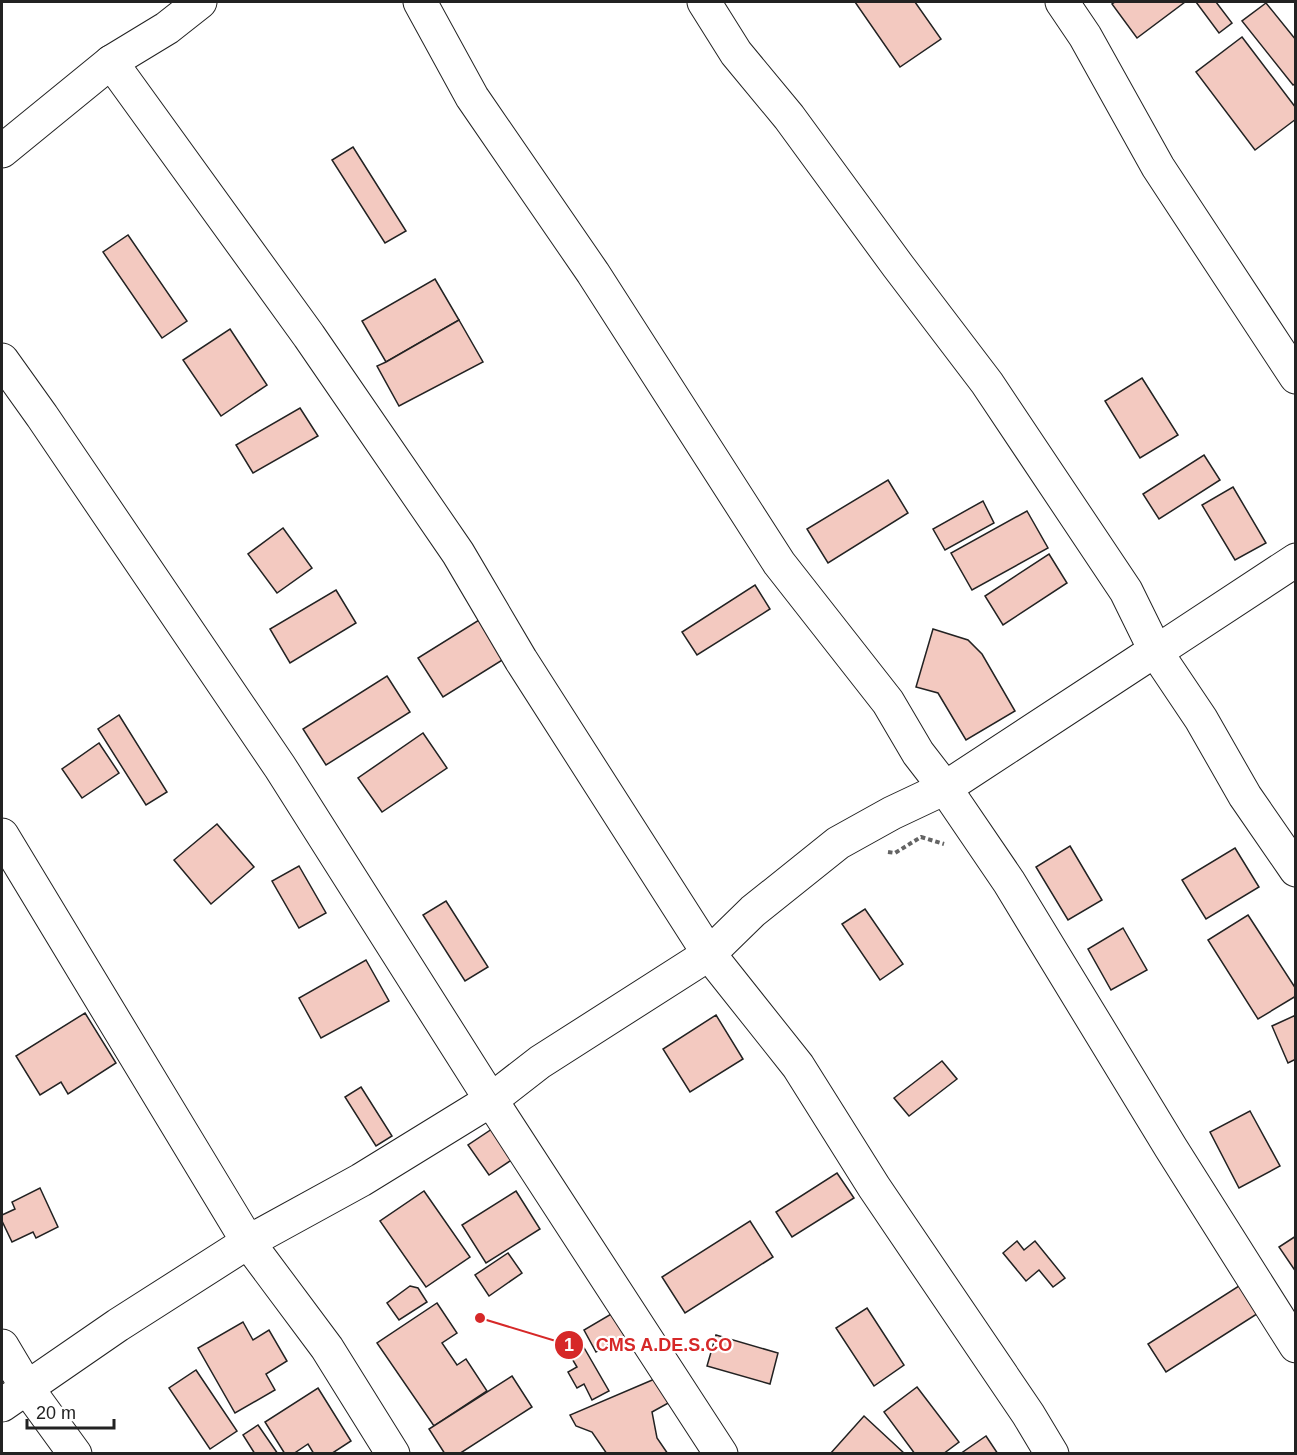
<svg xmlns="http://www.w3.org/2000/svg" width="1297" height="1455" font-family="Arial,sans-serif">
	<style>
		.building { fill: #f3c9c0; stroke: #222; stroke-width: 1.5 }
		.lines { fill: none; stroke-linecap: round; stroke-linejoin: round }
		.minor-casing { stroke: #222; stroke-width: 35 }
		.path { stroke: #646464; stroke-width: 4; stroke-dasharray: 4.5 3; stroke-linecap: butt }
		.minor { stroke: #fff; stroke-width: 33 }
		.leader { fill: none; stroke: #d62828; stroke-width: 2 }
		.callout-dot { fill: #d62828; stroke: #fff; stroke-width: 2 }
		.mark-label { font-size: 18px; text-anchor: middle; font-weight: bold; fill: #fff }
		.callout-label { font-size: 18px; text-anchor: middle; font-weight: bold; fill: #d62828; stroke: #fff; stroke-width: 4.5; stroke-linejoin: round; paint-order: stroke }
	</style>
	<rect width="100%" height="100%" fill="#fff"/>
	<g class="building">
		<polygon points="855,2 915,2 941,39 900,67"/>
		<polygon points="1115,2 1185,2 1137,38 1112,4"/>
		<polygon points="1196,2 1216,2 1232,23 1219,33"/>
		<polygon points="1266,3 1296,40 1296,83 1293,85 1242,21"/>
		<polygon points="1242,37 1296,108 1296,119 1255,150 1196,72"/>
		<polygon points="353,147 406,231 385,243 332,160"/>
		<polygon points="128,235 187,321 162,338 103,252"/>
		<polygon points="435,279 459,320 386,362 362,321"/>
		<polygon points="459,320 483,362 399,406 377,366 386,362"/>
		<polygon points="230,329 267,385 221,416 183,360"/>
		<polygon points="1142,378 1178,435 1140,458 1105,401"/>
		<polygon points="300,408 318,436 253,473 236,445"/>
		<polygon points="1204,455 1220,480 1159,519 1143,494"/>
		<polygon points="888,480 908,513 828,563 807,529"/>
		<polygon points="1233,487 1266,543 1235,560 1202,505"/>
		<polygon points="983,501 994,523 945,550 933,529"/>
		<polygon points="1027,511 1048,548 972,590 951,553"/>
		<polygon points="283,528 312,568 277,593 248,554"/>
		<polygon points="1049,554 1067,583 1003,625 985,596"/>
		<polygon points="755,585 770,609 697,655 682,632"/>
		<polygon points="336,590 356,623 290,663 270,629"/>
		<polygon points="479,620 504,659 443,697 418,658"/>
		<polygon points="933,629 968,640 982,654 1015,711 966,740 938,693 916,687"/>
		<polygon points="387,676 410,712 326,765 303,729"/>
		<polygon points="119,715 167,792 146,805 98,729"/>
		<polygon points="423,733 447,768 382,812 358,778"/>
		<polygon points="99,743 119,773 82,798 62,769"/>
		<polygon points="217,824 254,867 211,904 174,860"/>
		<polygon points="1070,846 1102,900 1068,920 1036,867"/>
		<polygon points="1235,848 1259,887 1206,919 1182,880"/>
		<polygon points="299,866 326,913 299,928 272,881"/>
		<polygon points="446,901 488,967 465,981 423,915"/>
		<polygon points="865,909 903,964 880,980 842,924"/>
		<polygon points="1248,915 1296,989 1296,996 1258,1019 1208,940"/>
		<polygon points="1123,928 1147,970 1111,990 1088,949"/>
		<polygon points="366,960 389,1001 321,1038 299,998"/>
		<polygon points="85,1013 116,1063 68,1094 61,1082 40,1095 16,1056"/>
		<polygon points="716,1015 743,1059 690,1092 663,1049"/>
		<polygon points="1296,1015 1296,1059 1288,1063 1272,1026"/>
		<polygon points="942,1061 957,1079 909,1116 894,1098"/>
		<polygon points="361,1087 392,1136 376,1146 345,1097"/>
		<polygon points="1250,1111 1280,1166 1239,1188 1210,1132"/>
		<polygon points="495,1127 516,1157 489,1175 468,1145"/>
		<polygon points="837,1173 854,1198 792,1237 776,1212"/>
		<polygon points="40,1188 58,1227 36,1238 33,1232 12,1242 2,1221 2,1215 15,1209 12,1202"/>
		<polygon points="424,1191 470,1257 426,1287 380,1221"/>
		<polygon points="516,1191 540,1229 486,1263 462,1225"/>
		<polygon points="750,1221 773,1257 685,1313 662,1277"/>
		<polygon points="1296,1236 1296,1272 1279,1247"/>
		<polygon points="1017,1241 1024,1250 1035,1241 1065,1278 1053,1287 1039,1270 1026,1281 1003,1253"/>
		<polygon points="508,1253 522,1273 489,1296 475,1275"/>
		<polygon points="1242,1284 1260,1312 1166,1372 1148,1344"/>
		<polygon points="410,1286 418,1288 427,1302 399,1320 387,1303"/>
		<polygon points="437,1303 457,1333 442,1343 457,1365 466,1359 487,1391 434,1426 377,1343"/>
		<polygon points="867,1308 904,1365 874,1386 836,1328"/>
		<polygon points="618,1310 631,1332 596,1352 584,1330"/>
		<polygon points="243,1322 253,1340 269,1330 287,1361 266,1374 275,1390 235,1413 198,1348"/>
		<polygon points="716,1335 778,1353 770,1384 707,1366"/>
		<polygon points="579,1339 609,1391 592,1400 584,1384 577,1388 568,1372 577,1367 565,1347"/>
		<polygon points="196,1370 237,1431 210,1449 169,1388"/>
		<polygon points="512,1376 532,1407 459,1454 445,1454 429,1429"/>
		<polygon points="657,1378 672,1401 652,1412 657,1438 668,1454 607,1454 592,1432 576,1426 570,1415"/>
		<polygon points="917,1387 959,1442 943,1454 915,1454 884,1412"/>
		<polygon points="318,1388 351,1441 331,1454 314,1454 308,1444 293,1454 285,1454 265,1422"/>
		<polygon points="864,1416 905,1454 830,1454"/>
		<polygon points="258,1425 278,1454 255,1454 243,1435"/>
		<polygon points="986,1436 998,1454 960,1454"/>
	</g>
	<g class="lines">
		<defs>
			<g id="minor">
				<polyline points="420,2 472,97 593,273 779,563 888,702 918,753 945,788 1009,882 1171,1148 1296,1346"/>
				<polyline points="704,2 736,53 789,117 898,266 987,383 1126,591 1156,652 1201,719 1245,796 1296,870"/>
				<polyline points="1062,2 1085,36 1158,167 1296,377"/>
				<polyline points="111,62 309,336 458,553 521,660 709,954 798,1066 874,1187 1028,1414 1052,1454"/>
				<polyline points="2,151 111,62 167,28 200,2"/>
				<polyline points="2,360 42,416 280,767 491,1100 721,1454"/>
				<polyline points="2,835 248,1242 327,1348 393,1454"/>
				<polyline points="2,1346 27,1388 75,1454"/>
				<polyline points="2,1405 118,1325 248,1242 361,1180 491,1100 540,1062 709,954 753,911 838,843 892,813 945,788 1145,657 1156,652 1296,560"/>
			</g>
		</defs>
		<use href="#minor" class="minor-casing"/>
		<polyline class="path" points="888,852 895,853 921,837 944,844"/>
		<use href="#minor" class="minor"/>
	</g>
	<path class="leader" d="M480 1318L569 1345"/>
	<g class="callout-dot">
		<circle cx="480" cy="1318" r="6"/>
		<circle cx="569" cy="1345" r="15"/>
	</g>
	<g class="mark-label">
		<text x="569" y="1351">1</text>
	</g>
	<g class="callout-label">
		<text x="664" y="1351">CMS A.DE.S.CO</text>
	</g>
	<rect width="1297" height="1455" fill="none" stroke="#222222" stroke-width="6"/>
	<path d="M27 1419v9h87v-9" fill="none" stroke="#222222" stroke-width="3"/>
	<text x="36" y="1419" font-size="18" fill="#222222" stroke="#ffffff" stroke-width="4.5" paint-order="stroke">20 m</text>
</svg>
